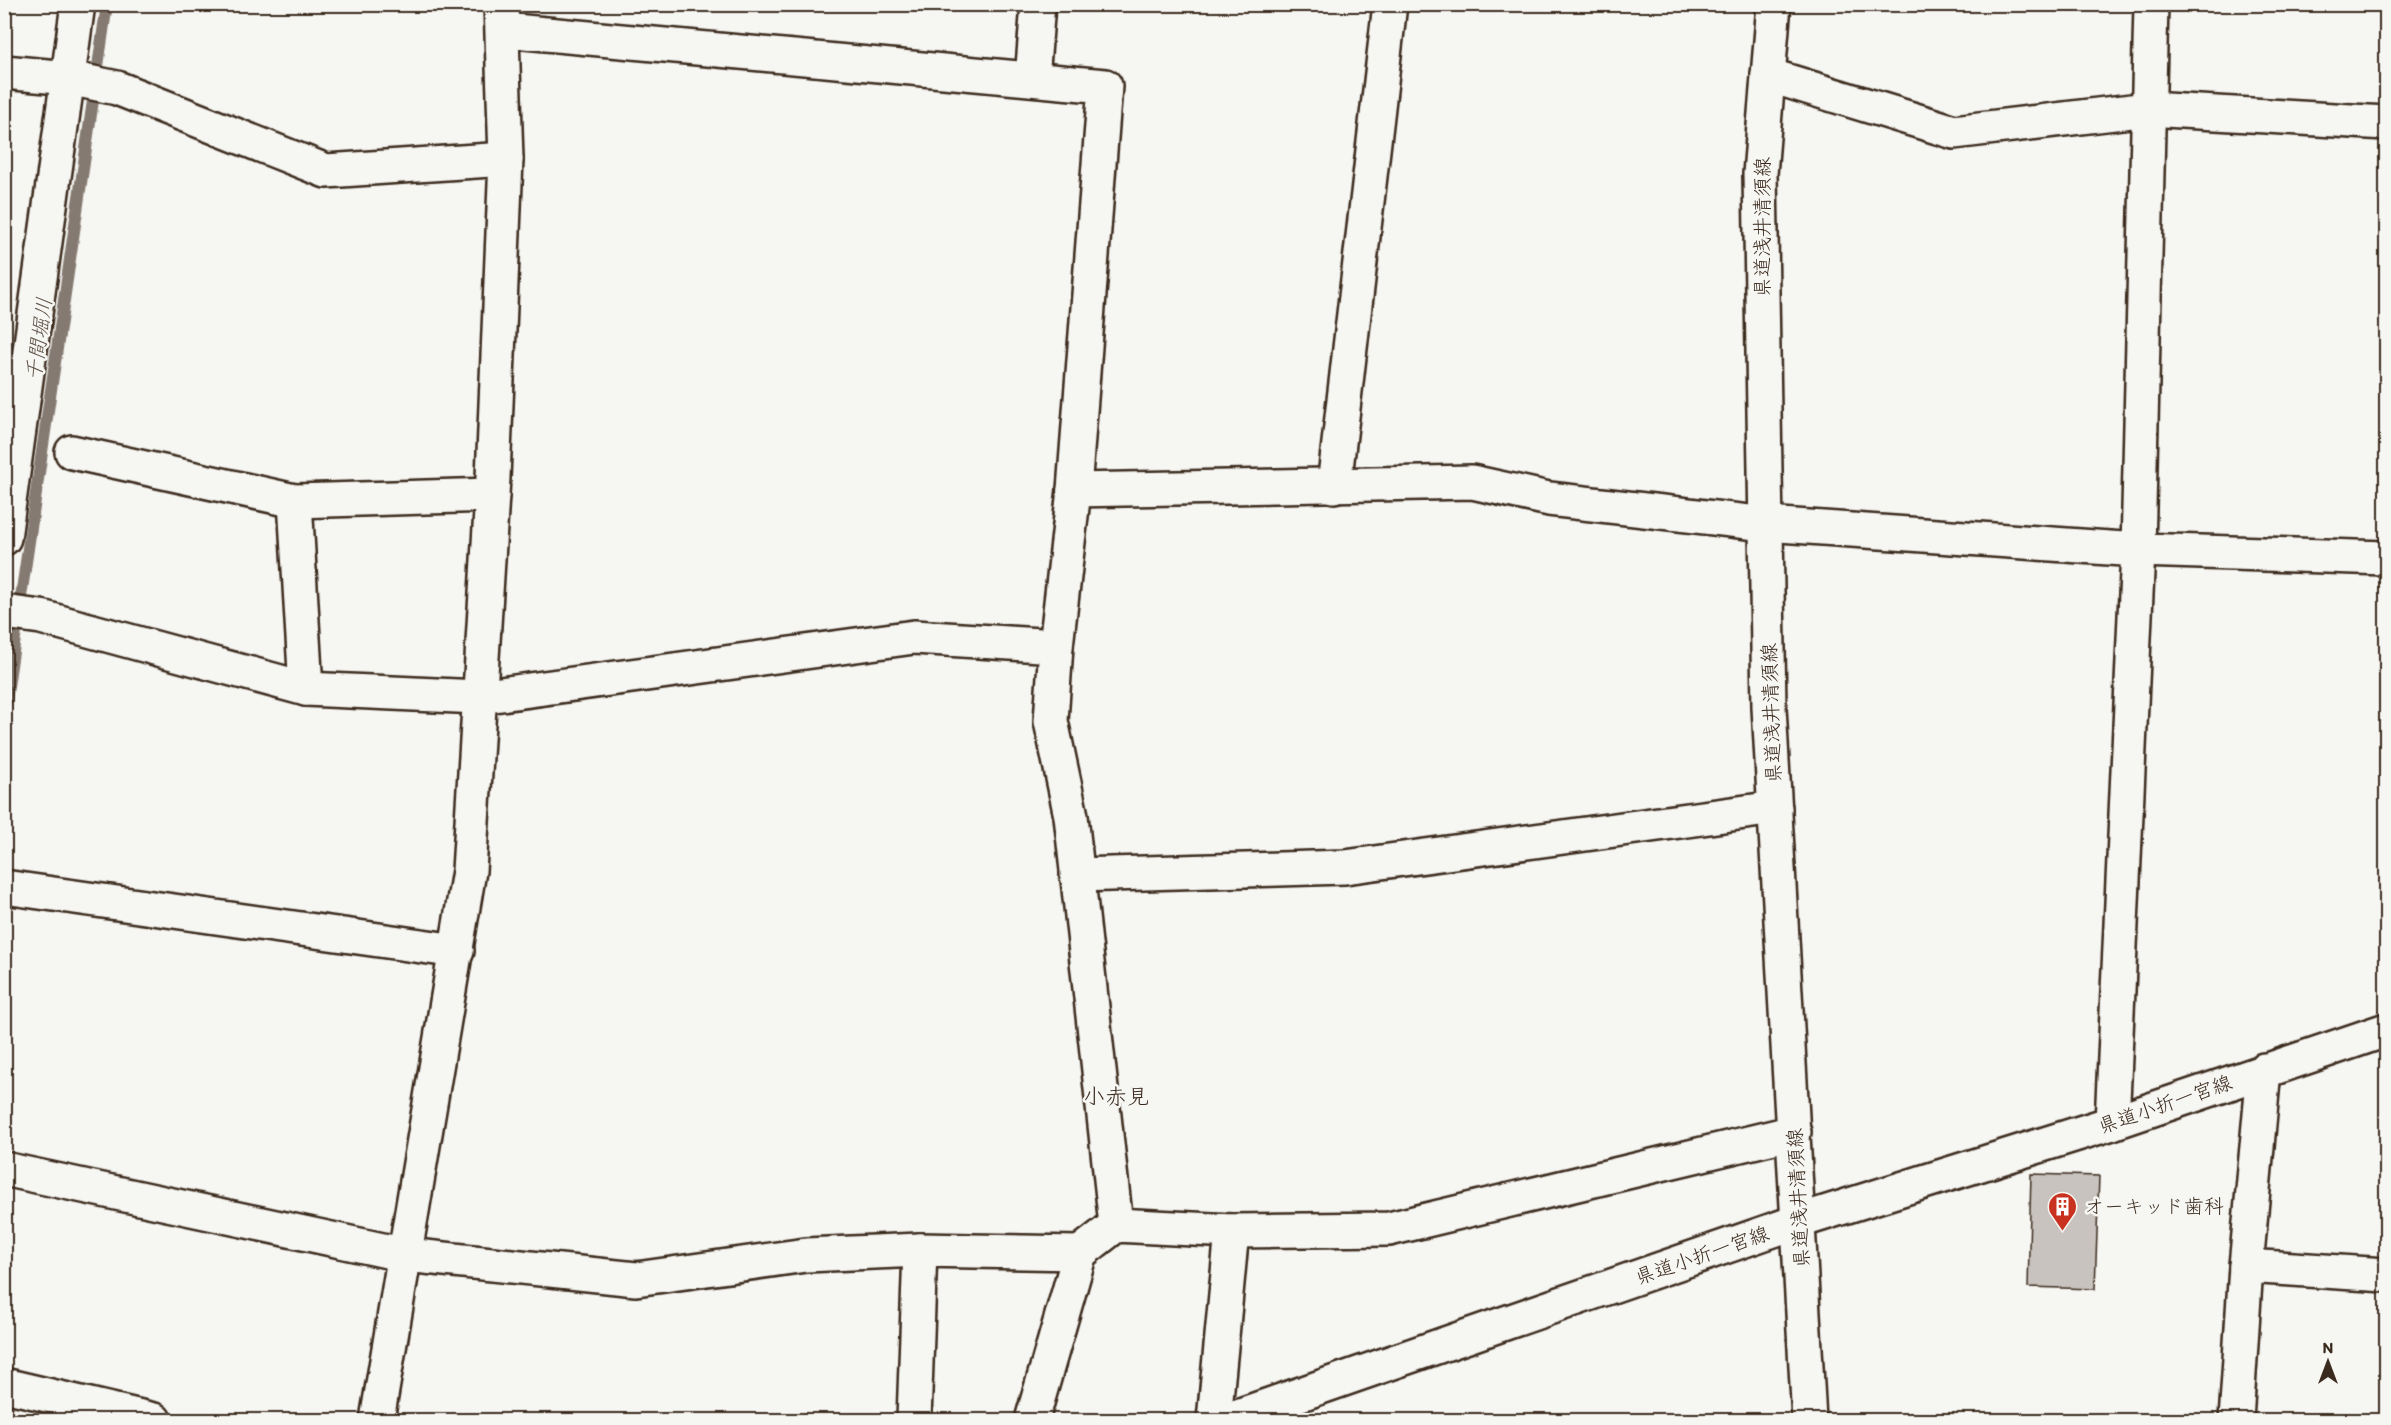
<svg xmlns="http://www.w3.org/2000/svg" width="2391" height="1425" font-family="Itim,'Klee One',sans-serif">
	<style>
		.lines { fill: none; stroke-linecap: round; stroke-linejoin: round }
		.stream { stroke: #857a71; stroke-width: 12 }
		.building { fill: #c8c3be; stroke: #3b2a1e; stroke-width: 1.5 }
		.minor-casing { stroke: #3b2a1e; stroke-width: 38 }
		.major-casing { stroke: #3b2a1e; stroke-width: 38 }
		.minor { stroke: #f6f6f2; stroke-width: 33 }
		.major { stroke: #f6f6f2; stroke-width: 33 }
		.labels { text-anchor: middle; stroke-width: 5; stroke-linejoin: round; paint-order: stroke }
		.street-label { font-size: 20px; fill: #3b2a1e; stroke: #f6f6f2 }
		.poi-label { font-size: 20px; fill: #3b2a1e; stroke: #f6f6f2; text-anchor: start }
		.water-label { font-size: 21px; font-style: italic; fill: #605248; stroke: #f6f6f2 }
		.quarter-label { font-size: 22px; fill: #3b2a1e; stroke: #f6f6f2 }
	</style>
	<rect width="100%" height="100%" fill="#f6f6f2"/>
	<filter id="ink" filterUnits="userSpaceOnUse"><feTurbulence type="fractalNoise" baseFrequency=".0167" numOctaves="2"/><feDisplacementMap in="SourceGraphic" scale="12" xChannelSelector="R" yChannelSelector="G"/><feConvolveMatrix kernelMatrix="1 2 1 2 8 2 1 2 1" color-interpolation-filters="sRGB"/></filter>
	<g filter="url(#ink)">
		<g class="lines">
			<polyline class="stream" points="4,714 107,4"/>
		</g>
		<polygon class="building" points="2031,1174 2099,1176 2095,1289 2028,1287"/>
		<g class="lines">
			<defs>
				<g id="minor">
					<polyline points="503,30 1105,86 1074,490"/>
					<polyline points="4,72 69,78 117,88 326,171 506,159"/>
					<polyline points="1768,75 1954,132 2148,109 2386,123"/>
					<polyline points="1032,79 1038,4"/>
					<polyline points="72,452 295,501 492,495"/>
					<polyline points="1334,486 1390,4"/>
					<polyline points="295,501 306,689"/>
					<polyline points="4,538 78,4"/>
					<polyline points="4,612 41,617 306,689 479,697 914,637 1056,646"/>
					<polyline points="1077,875 1345,867 1775,808"/>
					<polyline points="4,887 457,951"/>
					<polyline points="2112,1123 2138,550 2151,4"/>
					<polyline points="4,1169 406,1255 636,1279 806,1255 920,1250 1080,1253"/>
					<polyline points="1116,1225 1071,816 1051,721 1056,646 1074,490 1472,482 1549,499 1766,524 2138,550 2386,558"/>
					<polyline points="2246,1266 2386,1275"/>
					<polyline points="4,1385 154,1420"/>
					<polyline points="377,1420 469,871 493,478 506,159 501,4"/>
					<polyline points="914,1420 920,1250"/>
					<polyline points="1032,1420 1080,1253 1116,1225 1232,1231 1389,1229 1794,1132"/>
					<polyline points="1214,1420 1232,1231"/>
					<polyline points="2236,1420 2246,1266 2264,1070"/>
				</g>
				<g id="major">
					<polyline points="1774,4 1760,174 1769,707 1809,1420"/>
					<polyline points="1226,1420 1799,1221 2112,1123 2386,1030"/>
				</g>
			</defs>
			<use href="#minor" class="minor-casing"/>
			<use href="#major" class="major-casing"/>
			<use href="#minor" class="minor"/>
			<use href="#major" class="major"/>
		</g>
	</g>
	<defs>
		<symbol id="building-pin" viewBox="-11 -11 22 30"><path d="M0 17L-7.5 6A9.5 9.5 0 1 1 7.5 6Z" fill="#c8321e" stroke="#f6f6f2"/><path d="M-4-6H4V6H1V3H-1V6H-4ZM-2.5-4.3h1.7v1.8h-1.7ZM.8-4.3h1.7v1.8H.8ZM-2.5-1h1.7V.8h-1.7ZM.8-1h1.7V.8H.8Z" fill="#fff"/></symbol>
	</defs>
	<g fill-rule="evenodd">
		<use href="#building-pin" x="2046" y="1190" width="33" height="45"/>
	</g>
	<g class="labels">
		<g class="street-label">
			<text transform="translate(1762 227) rotate(-90)" y="7">県道浅井清須線</text>
			<text transform="translate(1771 713) rotate(-92)" y="7">県道浅井清須線</text>
			<text transform="translate(2165 1104) rotate(-19)" y="7">県道小折一宮線</text>
			<text transform="translate(1798 1198) rotate(-93)" y="7">県道浅井清須線</text>
			<text transform="translate(1702 1255) rotate(-19)" y="7">県道小折一宮線</text>
		</g>
		<g class="poi-label">
			<text x="2084" y="1213">オーキッド歯科</text>
		</g>
		<g class="water-label">
			<text transform="translate(39 339) rotate(-82)" y="7">千間堀川</text>
		</g>
		<g class="quarter-label">
			<text x="1116" y="1104">小赤見</text>
		</g>
	</g>
	<rect width="2391" height="1425" fill="none" stroke="#f6f6f2" stroke-width="24"/>
	<rect x="12" y="12" width="2367" height="1401" fill="none" stroke="#3b2a1e" stroke-width="2" filter="url(#ink)"/>
	<g transform="translate(2328 1362)" stroke="#f6f6f2" stroke-width="4.5" paint-order="stroke">
	<path d="M0-4.5L10 22L0 15L-10 22Z" fill="#3b2a1e"/>
	<text y="-9" font-size="16" font-weight="bold" text-anchor="middle" fill="#3b2a1e">N</text>
	</g>
</svg>
